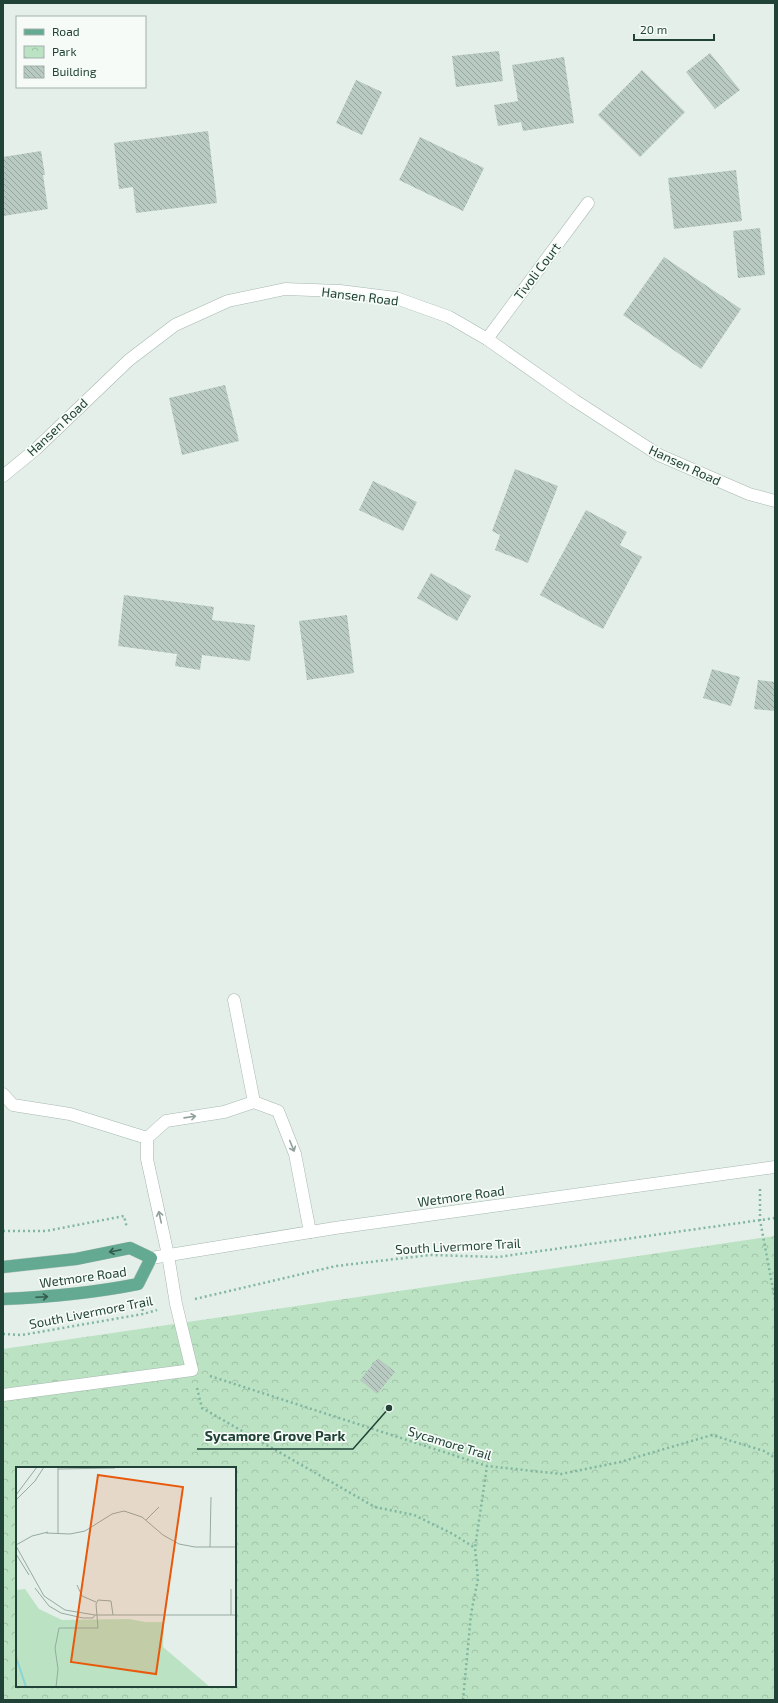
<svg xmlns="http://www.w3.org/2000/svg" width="778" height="1703" font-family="'Exo 2',sans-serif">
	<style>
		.park { fill: url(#park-crowns); fill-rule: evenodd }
		.building { fill: url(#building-back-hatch) }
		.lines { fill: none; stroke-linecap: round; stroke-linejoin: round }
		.minor-casing { stroke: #a6b8b0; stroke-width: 13 }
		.major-casing { stroke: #c1cac7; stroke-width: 13 }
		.path { stroke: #81b6a1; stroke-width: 2.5; stroke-dasharray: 2 3; stroke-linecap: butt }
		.minor { stroke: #fff; stroke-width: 12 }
		.major { stroke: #64a991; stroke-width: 12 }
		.oneway { stroke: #90a19b }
		.oneway2 { stroke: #325c4e }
		.labels { text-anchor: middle; stroke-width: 3.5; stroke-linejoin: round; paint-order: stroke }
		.street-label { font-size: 13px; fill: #214337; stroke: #f6fbf8 }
		.inset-river { fill: none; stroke: #87d4d9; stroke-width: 2 }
		.inset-road { fill: none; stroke: #96aaa2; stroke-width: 1 }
		.view { fill: #e8590c; fill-opacity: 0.15; stroke: #e8590c; stroke-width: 2 }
		.inset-edge { fill: none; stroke: #214337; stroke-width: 2 }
		.leader { fill: none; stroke: #214337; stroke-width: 1.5 }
		.callout-dot { fill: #214337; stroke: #f6fbf8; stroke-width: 1.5 }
		.callout-label { font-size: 14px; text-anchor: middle; font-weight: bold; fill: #214337; stroke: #f6fbf8; stroke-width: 3.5; stroke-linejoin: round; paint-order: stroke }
	</style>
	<defs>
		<pattern id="park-crowns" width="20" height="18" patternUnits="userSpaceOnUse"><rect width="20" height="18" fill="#bbe2c2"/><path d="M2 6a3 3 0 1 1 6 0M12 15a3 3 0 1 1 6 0" fill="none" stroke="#a0c3a7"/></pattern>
		<pattern id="building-back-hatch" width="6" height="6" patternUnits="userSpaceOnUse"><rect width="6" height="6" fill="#b9cac2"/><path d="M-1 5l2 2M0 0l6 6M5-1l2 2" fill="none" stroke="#96a69e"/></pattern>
	</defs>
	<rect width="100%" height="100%" fill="#e4efe9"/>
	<path class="park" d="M 775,1236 L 775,1700 L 3,1700 L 3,1349 ZM 17,1468 L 235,1468 L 235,1686 L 17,1686 Z"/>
	<g class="building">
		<polygon points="499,51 503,81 456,87 452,56"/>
		<polygon points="710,53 740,90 715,109 686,72"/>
		<polygon points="564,57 574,123 523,131 521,122 498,126 494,105 518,101 512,65"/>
		<polygon points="642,70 685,112 640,157 598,115"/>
		<polygon points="356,80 382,92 362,135 336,123"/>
		<polygon points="208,131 217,203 136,213 133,187 119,189 114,143"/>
		<polygon points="420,137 484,168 463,211 399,180"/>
		<polygon points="41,151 45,175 43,175 48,209 3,216 3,157"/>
		<polygon points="736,170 742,221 674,229 668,178"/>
		<polygon points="760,228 765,275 738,278 733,231"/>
		<polygon points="664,257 741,309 701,369 623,315"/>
		<polygon points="225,385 239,441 182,455 169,398"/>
		<polygon points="515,469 558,486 528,563 495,550 500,535 492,531"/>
		<polygon points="373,481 417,502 403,531 359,510"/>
		<polygon points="586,510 627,532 620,545 642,557 603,629 540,595"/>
		<polygon points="431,573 471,596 457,621 417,598"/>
		<polygon points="124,595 214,607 212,620 255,625 250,661 202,655 200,670 175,666 177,654 118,646"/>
		<polygon points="347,615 354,673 307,680 299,621"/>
		<polygon points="712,669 740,677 731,706 703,698"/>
		<polygon points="758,680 775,682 775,711 754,709"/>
		<polygon points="378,1358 395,1372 377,1394 360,1380"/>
	</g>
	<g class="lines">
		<defs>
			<g id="minor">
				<polyline points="487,339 588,203"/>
				<polyline points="3,476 36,449 129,360 175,325 228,301 285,289 340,291 396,298 449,317 487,339 574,400 659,455 749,494 775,501"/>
				<polyline points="234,1000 254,1102"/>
				<polyline points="3,1094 13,1105 70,1114 147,1138"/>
				<polyline points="151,1258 335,1228 775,1167"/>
				<polyline points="3,1395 192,1370 176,1304 168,1255 147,1159 147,1138 166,1121 224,1112 254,1102 278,1111 295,1154 310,1232"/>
			</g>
			<path id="major" d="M 3,1267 L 76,1259 L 130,1248 L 151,1258 L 138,1284 C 93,1293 49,1297 3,1299"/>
		</defs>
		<use href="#minor" class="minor-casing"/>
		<use href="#major" class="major-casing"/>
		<g class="path">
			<polyline points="760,1189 760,1220 775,1300"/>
			<polyline points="3,1231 46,1231 124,1216 127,1228"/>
			<polyline points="195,1299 336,1266 430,1255 498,1257 775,1218"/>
			<polyline points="142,1304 143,1314"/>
			<polyline points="3,1334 22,1335 143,1314 157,1310"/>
			<polyline points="210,1376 487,1466 561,1474 620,1462 712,1435 764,1451 775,1458"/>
			<polyline points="197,1388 202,1408 375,1507 414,1515 453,1534 475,1548"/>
			<polyline points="463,1700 471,1614 478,1579 475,1548 487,1466"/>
		</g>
		<use href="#minor" class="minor"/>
		<use href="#major" class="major"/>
	</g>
	<defs><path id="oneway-shaft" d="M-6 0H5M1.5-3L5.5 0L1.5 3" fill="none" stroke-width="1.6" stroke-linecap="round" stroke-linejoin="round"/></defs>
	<g class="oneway">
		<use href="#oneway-shaft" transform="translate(190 1117) rotate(-8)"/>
		<use href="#oneway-shaft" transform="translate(292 1146) rotate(68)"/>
		<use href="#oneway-shaft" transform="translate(160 1217) rotate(-102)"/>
	</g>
	<g class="oneway2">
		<use href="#oneway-shaft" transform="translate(115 1251) rotate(168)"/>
		<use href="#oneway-shaft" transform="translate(42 1297) rotate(-3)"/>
	</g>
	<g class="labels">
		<g class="street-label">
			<text transform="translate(537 271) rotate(-53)" y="5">Tivoli Court</text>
			<text transform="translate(360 296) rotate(7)" y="5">Hansen Road</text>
			<text transform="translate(57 427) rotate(-43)" y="5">Hansen Road</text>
			<text transform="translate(685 465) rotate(25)" y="5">Hansen Road</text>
			<text transform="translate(461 1196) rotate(-8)" y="5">Wetmore Road</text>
			<text transform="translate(458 1246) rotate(-3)" y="5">South Livermore Trail</text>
			<text transform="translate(83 1277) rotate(-8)" y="5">Wetmore Road</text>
			<text transform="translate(91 1312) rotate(-11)" y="5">South Livermore Trail</text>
			<text transform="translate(450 1443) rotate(17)" y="5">Sycamore Trail</text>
		</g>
	</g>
	<g transform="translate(16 1467)">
		<rect width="220" height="220" fill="#e4efe9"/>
		<path d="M 9,122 L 23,142 L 46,153 L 113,152 L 145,158 L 146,182 L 192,220 L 0,220 L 0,123 Z" fill="#bbe2c2"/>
		<path d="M 148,155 L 147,180 L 194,220 L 10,220 L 1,195 L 36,156 Z" fill="#bbe2c2"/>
		<path class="inset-river" d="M 0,190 L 10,220"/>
		<path class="inset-road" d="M 42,2 L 99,1M 0,28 L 21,0M 0,33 L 19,14 L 28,0M 130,53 L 143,40M 30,66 L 54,67 L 69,64 L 96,47 L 108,44 L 126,50 L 147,68 L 163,77 L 179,80 L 220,80M 42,67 L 42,0M 0,78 L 16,69 L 32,65M 0,79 L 28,129 L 49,143 L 79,148M 194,80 L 195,30M 0,87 L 13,108M 61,118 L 66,129 L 80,135M 19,121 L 33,139 L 45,146 L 67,151 L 77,151 L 79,148M 79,148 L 220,148M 215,148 L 215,122M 40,220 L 42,202 L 39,181 L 43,161 L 82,161 L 80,137 L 82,133 L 95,134 L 97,148"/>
		<path class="view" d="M 82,8 L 167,20 L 140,207 L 55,195 Z"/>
		<rect width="220" height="220" class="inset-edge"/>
	</g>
	<path class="leader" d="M389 1408L353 1449H197"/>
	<circle class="callout-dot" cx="389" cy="1408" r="4"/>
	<g class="callout-label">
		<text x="275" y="1441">Sycamore Grove Park</text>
	</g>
	<rect width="778" height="1703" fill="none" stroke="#214337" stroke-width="8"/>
	<rect x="16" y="16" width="130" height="72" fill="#f6fbf8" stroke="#a1b1ab"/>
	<rect x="24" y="29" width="20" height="6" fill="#64a991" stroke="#a1b1ab"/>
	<text x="52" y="36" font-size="12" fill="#214337">Road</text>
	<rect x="24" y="46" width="20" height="12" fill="url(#park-crowns)" stroke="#a1b1ab"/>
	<text x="52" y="56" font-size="12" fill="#214337">Park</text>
	<rect x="24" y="66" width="20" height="12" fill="url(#building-back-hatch)" stroke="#a1b1ab"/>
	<text x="52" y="76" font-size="12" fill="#214337">Building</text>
	<path d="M634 34v6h80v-6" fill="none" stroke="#214337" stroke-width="2"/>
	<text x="640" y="34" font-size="12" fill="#214337" stroke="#f6fbf8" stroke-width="3" paint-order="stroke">20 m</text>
</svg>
